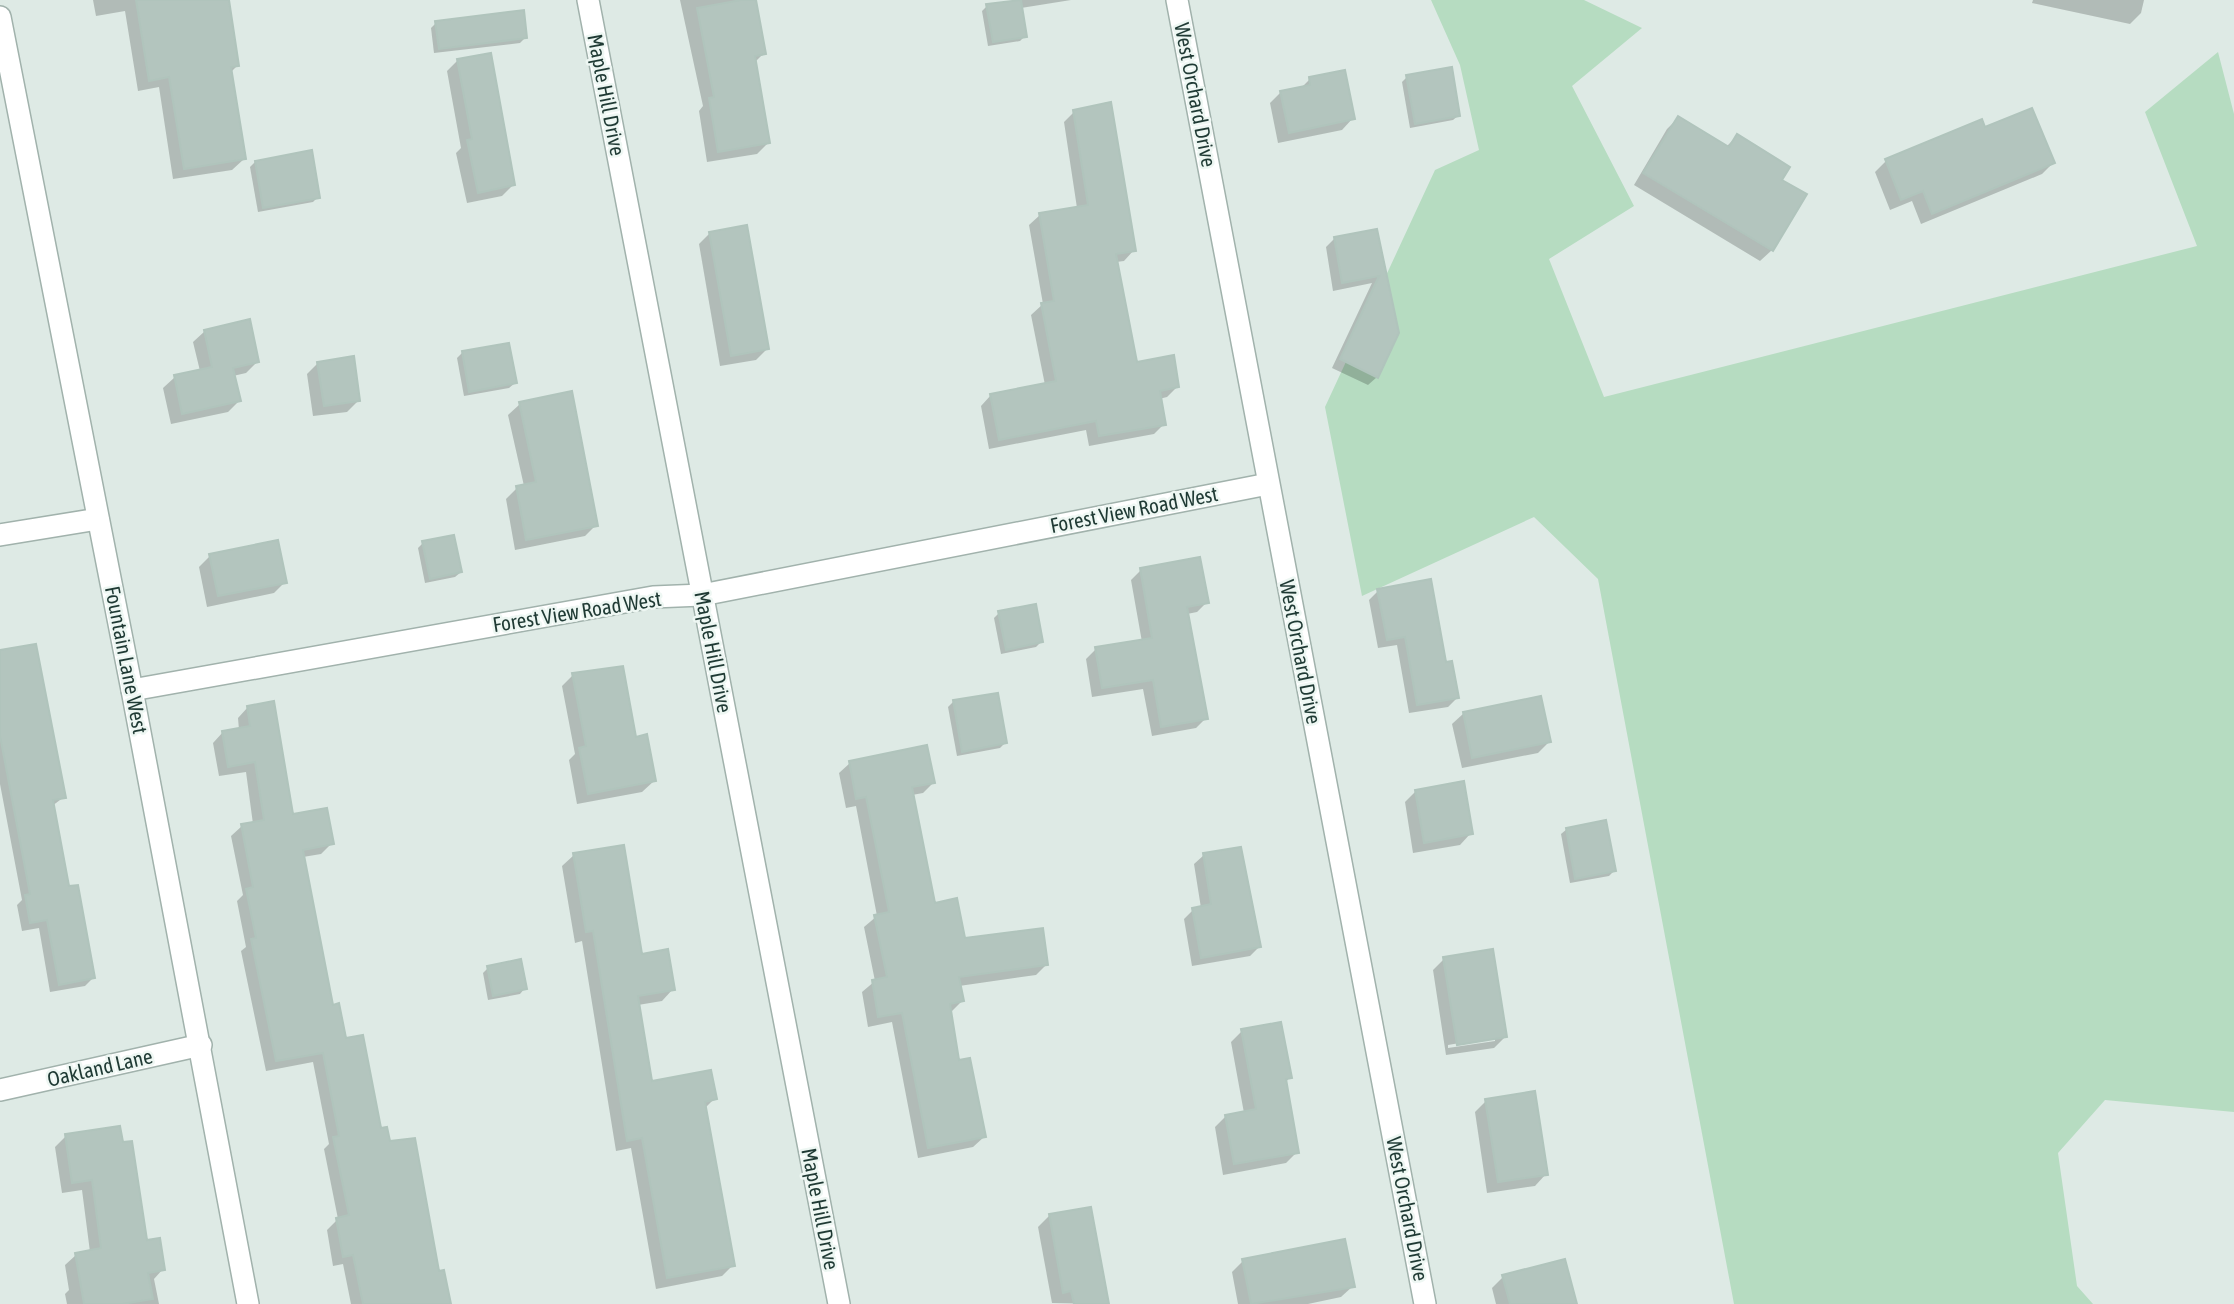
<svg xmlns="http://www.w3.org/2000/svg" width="2234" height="1304" font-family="'Asap Condensed',sans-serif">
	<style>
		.green { fill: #b6dcc1 }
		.shadow { fill: #0003; fill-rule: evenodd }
		.building { fill: #b3c5be; stroke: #b0c4bc; stroke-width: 2 }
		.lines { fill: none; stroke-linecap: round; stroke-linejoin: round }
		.minor-casing { stroke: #a1b2ac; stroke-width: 24 }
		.minor { stroke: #fff; stroke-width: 21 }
		.labels { text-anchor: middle; stroke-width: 5; stroke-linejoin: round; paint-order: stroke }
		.street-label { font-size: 21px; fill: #1f3a34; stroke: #eef7f3 }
	</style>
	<rect width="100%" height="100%" fill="#deeae5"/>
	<polygon class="green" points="1431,0 1584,0 1642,28 1572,86 1634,206 1549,259 1604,397 2197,246 2145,112 2218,52 2234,114 2234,1112 2105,1100 2058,1153 2077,1286 2093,1304 1734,1304 1598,579 1534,517 1362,596 1325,407 1435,170 1479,150 1460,65"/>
	<g class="shadow">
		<polygon points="93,0 183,0 238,65 230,73 244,159 232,170 173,179 159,87 138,91 125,11 96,16"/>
		<polygon points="680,0 754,0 764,53 754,63 768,143 757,154 707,162 699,111 703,106"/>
		<polygon points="1021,0 1071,0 1021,8 1025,36 1020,41 988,46 982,11 987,6"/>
		<polygon points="2033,0 2144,0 2141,13 2130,24 2032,3"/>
		<polygon points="436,23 525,38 520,43 434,53 431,28"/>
		<polygon points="458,60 513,185 502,196 467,203 456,153 461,148 447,71"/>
		<polygon points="1407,77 1459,115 1453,120 1410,128 1402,82"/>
		<polygon points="1310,79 1353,118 1342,130 1278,143 1270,103 1281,92 1300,89"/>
		<polygon points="1074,112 1134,250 1124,261 1116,262 1136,364 1177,387 1167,397 1159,399 1164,424 1154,434 1089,446 1086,430 989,449 981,406 991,395 1045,385 1031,315 1043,304 1029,225 1040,215 1077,208 1064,122"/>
		<polygon points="1678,118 1726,147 1737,136 1780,180 1804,195 1772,250 1760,261 1634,185 1667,129"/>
		<polygon points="1984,129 2053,163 2042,174 1921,224 1912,201 1890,210 1875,172 1886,161"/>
		<polygon points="255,162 318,197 313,202 258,212 250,167"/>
		<polygon points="1376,231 1397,333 1377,377 1368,385 1332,368 1372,283 1333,291 1326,247 1335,238"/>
		<polygon points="710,233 767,349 756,360 720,366 699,244"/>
		<polygon points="205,331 257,362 246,373 233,376 239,401 228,412 171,424 163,388 175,377 200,371 193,342"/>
		<polygon points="462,353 515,383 509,388 464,396 457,358"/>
		<polygon points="318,363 358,401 347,412 313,416 307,374"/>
		<polygon points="520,404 596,525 585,536 515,550 506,499 517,488 524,486 508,415"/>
		<polygon points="423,543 461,572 455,577 425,583 418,548"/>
		<polygon points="210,556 285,582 274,593 207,607 199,567"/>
		<polygon points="1141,570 1207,602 1197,612 1187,614 1206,718 1196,728 1152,736 1143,689 1092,697 1086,659 1096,649 1142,642 1131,580"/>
		<polygon points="1378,591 1444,664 1457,698 1448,707 1409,713 1397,645 1378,648 1369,600"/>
		<polygon points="999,613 1041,642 1036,647 1001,654 994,618"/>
		<polygon points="0,652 64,797 52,806 68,888 93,978 85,986 50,992 39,928 22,931 17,905 22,900 0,784"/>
		<polygon points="573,675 634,739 654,781 642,792 577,804 569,760 575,754 562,686"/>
		<polygon points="953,702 1005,743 1000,748 957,756 948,707"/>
		<polygon points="248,707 292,816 332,843 321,854 303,857 332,1007 380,1130 389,1143 449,1304 351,1304 343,1264 333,1266 327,1230 338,1219 324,1149 329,1144 313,1062 266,1071 241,951 246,947 237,901 243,895 231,836 242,826 253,824 246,772 219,776 213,743 223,732 239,730 238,718"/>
		<polygon points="1464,713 1549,742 1538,753 1462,768 1452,724"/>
		<polygon points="850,763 934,782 923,793 912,795 933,905 964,940 1046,965 1036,975 959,986 962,1001 951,1012 958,1062 984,1137 973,1147 918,1158 892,1022 868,1027 862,992 875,981 864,927 877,916 856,806 846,808 839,773"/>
		<polygon points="1416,791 1471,833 1460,845 1413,853 1405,802"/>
		<polygon points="1567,829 1614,871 1609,876 1570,883 1561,834"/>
		<polygon points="574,855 641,956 673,989 662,1001 638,1005 651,1084 715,1098 704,1109 733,1265 722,1276 656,1289 631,1148 616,1151 582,941 575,943 562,866"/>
		<polygon points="1204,855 1259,947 1250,956 1192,966 1184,919 1193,910 1201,908 1194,864"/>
		<path d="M 1444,959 L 1505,1037 L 1494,1048 L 1446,1055 L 1433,970 ZM 1495,1037 L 1495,1041 L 1448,1048 L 1448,1045 Z"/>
		<polygon points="488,968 525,988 520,994 488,1000 483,973"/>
		<polygon points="1242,1031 1290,1077 1285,1083 1297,1152 1286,1163 1223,1175 1215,1127 1226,1116 1244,1113 1231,1042"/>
		<polygon points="1486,1101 1546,1174 1535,1186 1487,1193 1475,1112"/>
		<polygon points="66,1136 163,1269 154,1279 159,1304 67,1304 65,1294 69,1290 65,1265 76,1255 90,1252 82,1190 62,1193 55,1147"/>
		<polygon points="1049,1216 1107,1304 1052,1303 1038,1227"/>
		<polygon points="1243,1261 1353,1286 1341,1297 1308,1304 1238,1304 1232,1272"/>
		<polygon points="1503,1277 1575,1304 1496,1304 1492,1288"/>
	</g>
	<g class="building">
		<polygon points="136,0 229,0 239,66 231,67 246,159 184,169 169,77 149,81"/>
		<polygon points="741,0 756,0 766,54 755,56 770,143 718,152 709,98 714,97 697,8"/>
		<polygon points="1021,0 1027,37 993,42 986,4"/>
		<polygon points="524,10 527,38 439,49 435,21"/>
		<polygon points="491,53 515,185 478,193 467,140 472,139 457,59"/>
		<polygon points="1452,67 1460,116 1415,124 1406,75"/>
		<polygon points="1345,70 1355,119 1289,133 1280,91 1310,85 1309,77"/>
		<polygon points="1111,102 1136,251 1116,254 1137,362 1174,355 1179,387 1160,391 1166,425 1099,436 1096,421 999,440 990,394 1056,381 1041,303 1054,301 1039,213 1088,205 1073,110"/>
		<polygon points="2032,108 2055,163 1932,214 1923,191 1901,200 1885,159 1982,119 1985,127"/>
		<polygon points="1678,116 1729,147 1737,134 1790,167 1782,180 1807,194 1773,251 1643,173"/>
		<polygon points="312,150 320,198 263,208 255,161"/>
		<polygon points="747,225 769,349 731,356 709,232"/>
		<polygon points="1377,229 1399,333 1378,378 1340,359 1379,276 1342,283 1334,237"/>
		<polygon points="250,319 259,362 233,368 241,401 182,414 174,375 212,367 204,330"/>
		<polygon points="509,343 517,383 469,392 462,351"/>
		<polygon points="354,356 360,401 324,406 317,362"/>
		<polygon points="572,391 598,526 526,540 516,486 536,482 519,402"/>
		<polygon points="454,535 462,572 430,579 422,541"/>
		<polygon points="278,540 287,583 218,596 209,554"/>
		<polygon points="1200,557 1209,603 1187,607 1208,719 1161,727 1153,680 1102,688 1095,647 1152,638 1140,568"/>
		<polygon points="1431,579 1446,662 1452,661 1459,698 1417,705 1405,637 1387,640 1377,589"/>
		<polygon points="1036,604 1043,642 1006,650 998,611"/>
		<polygon points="36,644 66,798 53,800 69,886 78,885 95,978 59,985 47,920 30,923 25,895 30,894 0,736 0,650"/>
		<polygon points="623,666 636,737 647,734 656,781 588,794 579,748 586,746 572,673"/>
		<polygon points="998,693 1007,743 962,752 953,700"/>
		<polygon points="1541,696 1551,742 1472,758 1463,712"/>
		<polygon points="274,701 293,814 327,808 334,844 303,850 333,1005 339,1003 346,1038 363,1035 381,1128 387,1127 390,1141 415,1138 439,1271 444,1270 451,1304 363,1304 353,1255 343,1257 336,1218 349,1215 333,1137 339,1136 323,1053 276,1061 251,939 256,938 246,889 253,887 241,824 264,820 255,762 228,767 222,731 250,726 247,706"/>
		<polygon points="927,745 935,783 912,787 935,903 957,898 965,938 1043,928 1048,965 959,977 964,1001 950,1004 959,1060 970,1058 986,1137 928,1148 902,1013 878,1017 872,980 887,977 874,915 889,912 866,797 856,799 849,761"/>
		<polygon points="1464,781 1473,834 1424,843 1415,790"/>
		<polygon points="1606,820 1616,871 1575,879 1566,828"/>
		<polygon points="624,845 642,954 668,949 675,990 638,996 652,1081 711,1070 717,1099 705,1102 735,1266 667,1278 642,1138 627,1141 593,931 586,932 573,853"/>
		<polygon points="1241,847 1261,947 1201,958 1192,908 1211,904 1203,853"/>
		<polygon points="1493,949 1507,1037 1457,1045 1443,957"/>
		<polygon points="521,959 527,989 493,996 487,966"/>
		<polygon points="1281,1022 1292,1078 1286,1079 1299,1153 1234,1164 1225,1115 1256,1109 1241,1029"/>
		<polygon points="1535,1091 1548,1175 1498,1182 1485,1099"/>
		<polygon points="120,1126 123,1142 132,1141 147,1240 160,1238 165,1270 148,1273 153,1299 122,1304 84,1304 75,1253 101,1248 92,1180 72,1183 65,1134"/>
		<polygon points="1091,1207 1109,1304 1074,1304 1071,1291 1063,1293 1049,1214"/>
		<polygon points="1345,1239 1355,1287 1251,1304 1242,1259"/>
		<polygon points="1565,1259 1577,1304 1510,1304 1502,1275"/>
	</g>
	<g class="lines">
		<defs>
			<g id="minor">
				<polyline points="588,0 839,1304"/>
				<polyline points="1177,0 1425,1304"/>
				<polyline points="0,17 132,690 248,1304"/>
				<polyline points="0,535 98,519"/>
				<polyline points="132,690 653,597 702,595 1268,484"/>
				<polyline points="0,1090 201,1045"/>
			</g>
		</defs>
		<use href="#minor" class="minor-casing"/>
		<use href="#minor" class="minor"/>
	</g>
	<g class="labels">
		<g class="street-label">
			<text transform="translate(606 95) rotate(79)" y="7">Maple Hill Drive</text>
			<text transform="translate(1195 95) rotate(79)" y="7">West Orchard Drive</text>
			<text transform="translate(1134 510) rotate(-11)" y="7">Forest View Road West</text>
			<text transform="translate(577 612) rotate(-9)" y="7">Forest View Road West</text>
			<text transform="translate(713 652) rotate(79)" y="7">Maple Hill Drive</text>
			<text transform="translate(1300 652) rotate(79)" y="7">West Orchard Drive</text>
			<text transform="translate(126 660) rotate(79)" y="7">Fountain Lane West</text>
			<text transform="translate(100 1068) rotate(-13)" y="7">Oakland Lane</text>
			<text transform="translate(820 1209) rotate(79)" y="7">Maple Hill Drive</text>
			<text transform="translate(1407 1209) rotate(79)" y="7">West Orchard Drive</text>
		</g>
	</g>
</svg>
